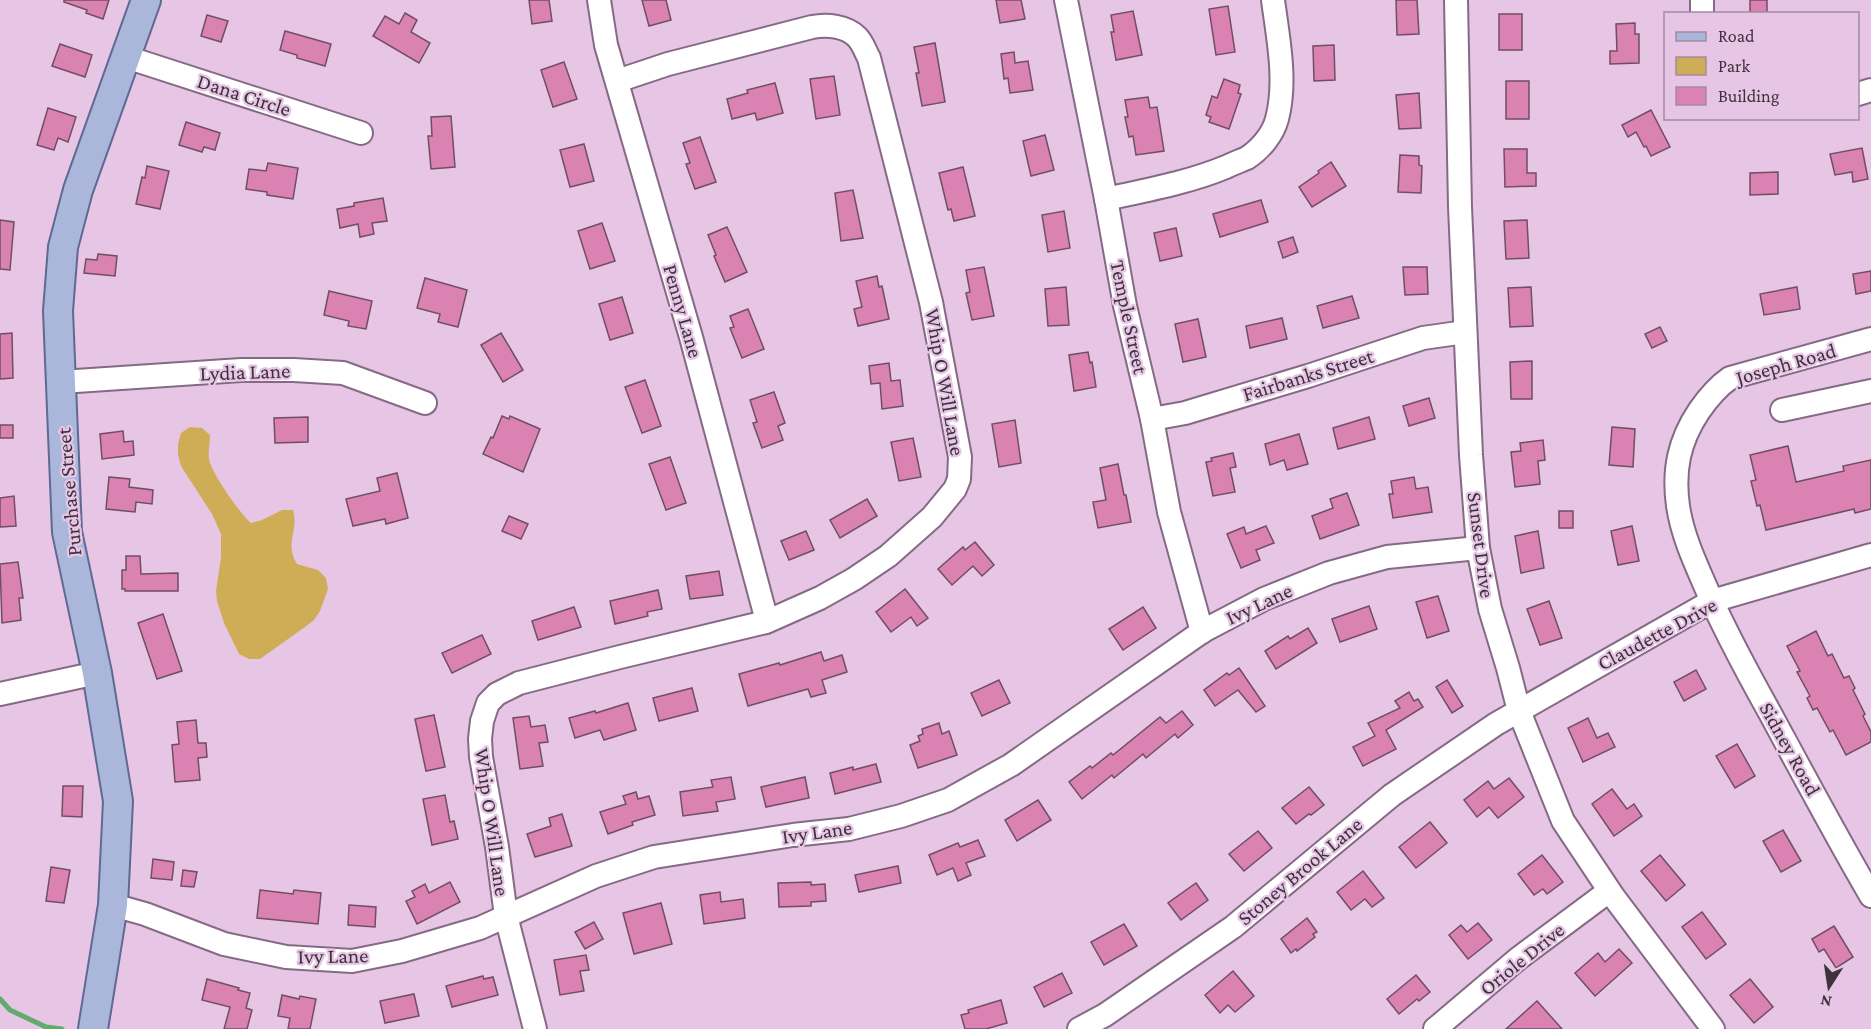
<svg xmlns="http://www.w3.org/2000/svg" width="1871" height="1029" viewBox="0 0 1871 1029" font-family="'Crimson Pro',serif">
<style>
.green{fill:#cfad57}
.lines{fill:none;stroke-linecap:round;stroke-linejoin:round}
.stream{stroke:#5fac6b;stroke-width:5}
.building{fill:#da82b1;stroke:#714e60;stroke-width:1.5}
.minor-casing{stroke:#866a85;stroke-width:26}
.major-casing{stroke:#5f6993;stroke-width:32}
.minor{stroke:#fff;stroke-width:22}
.major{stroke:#aab7da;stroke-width:28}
.labels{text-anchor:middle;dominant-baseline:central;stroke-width:4.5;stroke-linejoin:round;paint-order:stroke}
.street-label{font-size:21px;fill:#3e323d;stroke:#e6c6e4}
</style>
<rect width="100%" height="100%" fill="#e6c6e4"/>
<path class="green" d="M190,427L202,428L210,435C210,443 208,452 209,459C211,472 240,514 251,523L262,520L282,510H293C299,532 284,543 297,564L318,570L326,578L328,589L320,611L314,620L305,627L260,659H249L239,654L224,623L217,601L216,591L221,557V534L212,514L181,466L178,455V444L181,433Z"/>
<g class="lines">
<polyline class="stream" points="0,999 10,1010 46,1027 62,1029"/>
</g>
<g class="building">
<polygon points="64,0 109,0 103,19 86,13 87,10 64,2"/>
<polygon points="529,0 549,0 552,21 532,24"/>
<polygon points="642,0 666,0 671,20 649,26"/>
<polygon points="996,0 1021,0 1025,19 1000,23"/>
<polygon points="1396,0 1417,0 1419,34 1397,35"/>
<rect x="1750" y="0" width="17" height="14"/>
<polygon points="1228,6 1235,52 1216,55 1209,9"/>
<polygon points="1133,11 1142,55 1116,60 1111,32 1114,32 1111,15"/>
<polygon points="405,13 417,20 411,32 430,43 419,63 373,36 385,16 399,24"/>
<rect x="1499" y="14" width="23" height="36"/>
<polygon points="207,15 228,21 221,42 201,36"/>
<polygon points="1635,23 1635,34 1639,34 1639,63 1610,64 1610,51 1617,51 1616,24"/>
<polygon points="285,31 331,44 325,66 297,58 297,55 280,50"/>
<polygon points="935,43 945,102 922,106 916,73 919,73 914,47"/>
<polygon points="60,44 92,55 85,77 52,66"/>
<polygon points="1334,45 1335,80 1314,81 1313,46"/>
<polygon points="1014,52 1015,63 1028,61 1033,90 1010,93 1008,78 1004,79 1001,54"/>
<polygon points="564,62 577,99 553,107 541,70"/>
<polygon points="834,76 840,115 816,119 810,79"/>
<polygon points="1224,79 1240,85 1238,93 1241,94 1229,129 1209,122 1211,117 1206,115 1212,96 1217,98"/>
<rect x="1506" y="81" width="23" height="38"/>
<polygon points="775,83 783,113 757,120 755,113 732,119 727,99 748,93 747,90"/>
<polygon points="1419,93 1421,128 1399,129 1396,95"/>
<polygon points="1148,97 1150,108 1157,107 1164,151 1136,155 1133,136 1129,137 1125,117 1128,117 1125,100"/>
<polygon points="48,108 76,117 68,142 58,138 54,150 37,145"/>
<polygon points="1651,110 1670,147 1651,156 1646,146 1644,147 1636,132 1628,137 1622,125"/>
<polygon points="451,116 455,167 431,169 428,136 432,136 431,117"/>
<polygon points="186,122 220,133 215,150 204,147 202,152 179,145"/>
<polygon points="1045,135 1054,170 1031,176 1023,141"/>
<polygon points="700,137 716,182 695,189 686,164 690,163 683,143"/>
<polygon points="584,144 594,181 570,187 560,150"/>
<polygon points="1862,148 1868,179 1853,182 1852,172 1835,175 1830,154"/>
<polygon points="1504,149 1527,149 1527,173 1536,173 1536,186 1505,187"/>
<polygon points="1400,155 1419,156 1419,165 1422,166 1421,193 1398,192"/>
<polygon points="1331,162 1346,186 1312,207 1299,187 1319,173 1318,171"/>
<polygon points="268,163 298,168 293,199 267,195 267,192 246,189 249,169 266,171"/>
<polygon points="147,166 169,171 160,209 136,204 142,177 145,178"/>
<polygon points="963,167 975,216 954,221 951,209 948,210 939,173"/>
<polygon points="1778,172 1778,194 1750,195 1750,173"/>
<polygon points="853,190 863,238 841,241 835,193"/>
<polygon points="383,198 387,221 372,223 374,234 360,237 358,224 340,228 337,209 354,206 354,203"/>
<polygon points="1261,200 1268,222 1220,237 1213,214"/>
<polygon points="1064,211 1070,248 1048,252 1042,215"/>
<polygon points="0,220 14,222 10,270 0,269"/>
<polygon points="1527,220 1529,258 1506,259 1504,221"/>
<polygon points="602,223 615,261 590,269 578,231"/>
<polygon points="727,227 747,272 725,282 714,256 716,255 708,235"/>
<polygon points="1176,228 1182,256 1160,261 1154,233"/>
<polygon points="1293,237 1298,252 1283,258 1278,242"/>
<polygon points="98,254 117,256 115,276 84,273 86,259 97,260"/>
<polygon points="984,267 994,316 972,320 966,293 970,292 966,270"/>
<polygon points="1403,267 1427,267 1428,294 1405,295"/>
<polygon points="1871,271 1871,291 1856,294 1853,274"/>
<polygon points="877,276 879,287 882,286 889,319 858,326 854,309 862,307 856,281"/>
<polygon points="425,278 467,290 458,327 438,322 440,314 417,308"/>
<polygon points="1066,287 1069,325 1048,326 1045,289"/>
<polygon points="1531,287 1533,326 1510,327 1508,288"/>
<polygon points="1797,287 1800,309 1764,315 1760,294"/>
<polygon points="329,291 372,301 366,329 348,326 349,321 324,315"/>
<polygon points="1352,296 1359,318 1323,328 1317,306"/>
<polygon points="622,297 633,333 610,340 599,304"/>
<polygon points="748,309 764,349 742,358 730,328 734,327 730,316"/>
<polygon points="1282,318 1287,339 1250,348 1246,326"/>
<polygon points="1198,319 1206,357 1183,362 1175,324"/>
<polygon points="1660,327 1667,341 1652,348 1645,334"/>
<polygon points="12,333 13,378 0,379 0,334"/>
<polygon points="501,333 523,370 503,382 481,345"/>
<polygon points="1088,352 1090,363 1092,362 1096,387 1074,391 1069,355"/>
<polygon points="1532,361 1532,399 1511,399 1510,362"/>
<polygon points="889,363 891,381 900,380 903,406 882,409 880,383 871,384 869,366"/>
<polygon points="645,380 661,426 642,433 625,387"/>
<polygon points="774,392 785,423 778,426 783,440 762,448 753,423 757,422 750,400"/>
<polygon points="1429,398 1435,418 1409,426 1403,406"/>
<polygon points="502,416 509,419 510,416 540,429 523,472 483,454 491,437 493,438"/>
<polygon points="308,417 308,442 275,443 274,418"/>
<polygon points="1369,417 1375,439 1338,449 1333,428"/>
<polygon points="1015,420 1021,463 999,467 992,424"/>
<rect x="0" y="425" width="13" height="13"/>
<polygon points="1612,427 1635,429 1633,467 1609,465"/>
<polygon points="123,431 124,442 133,441 134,455 102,459 100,434"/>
<polygon points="1299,434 1308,464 1287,470 1284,460 1270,465 1265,444"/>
<polygon points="913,438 921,477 899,481 891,442"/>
<polygon points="1543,440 1545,460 1538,461 1540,484 1515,487 1511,452 1521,451 1520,443"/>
<polygon points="1788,446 1796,482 1844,471 1843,466 1871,460 1871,509 1855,513 1854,509 1766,530 1760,505 1757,506 1751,481 1756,480 1750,455"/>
<polygon points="1233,453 1236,467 1230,468 1235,492 1213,496 1206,462 1212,461 1211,458"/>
<polygon points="670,457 686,503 666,510 649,464"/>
<polygon points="1118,464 1124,495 1126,495 1131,522 1098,528 1093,502 1106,500 1100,468"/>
<polygon points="397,473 408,518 386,524 385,519 353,526 346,499 380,491 377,478"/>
<polygon points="109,477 130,479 129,487 153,490 152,504 136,502 135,512 106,509"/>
<polygon points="1414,477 1416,489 1428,487 1432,512 1393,518 1389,494 1393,494 1391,481"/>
<polygon points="1347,493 1359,525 1320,539 1312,516 1333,508 1330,499"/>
<polygon points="14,496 16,526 0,527 0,498"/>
<polygon points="867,499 877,516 840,538 830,520"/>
<rect x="1559" y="511" width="14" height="17"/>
<polygon points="509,516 528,524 521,539 502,531"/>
<polygon points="1266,526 1274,543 1256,550 1260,560 1241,568 1227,534 1244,527 1246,534"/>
<polygon points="1632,526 1639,561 1618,565 1611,531"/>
<polygon points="806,531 814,550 789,560 781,541"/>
<polygon points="1538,531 1544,568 1521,573 1515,536"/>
<polygon points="975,542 994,565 982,576 973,566 952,585 938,569 963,547 965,550"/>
<polygon points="126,556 140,556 141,574 178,573 178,591 125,591 125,589 122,589 122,570 126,570"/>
<polygon points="18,562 23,598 19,598 21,620 2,623 0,564"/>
<polygon points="719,571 723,595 690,599 686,576"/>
<polygon points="905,589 928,618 917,626 911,617 891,632 876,612"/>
<polygon points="658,590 662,609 647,612 648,616 615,624 610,601"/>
<polygon points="1438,596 1449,631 1427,638 1416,602"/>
<polygon points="1549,601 1562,638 1540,645 1527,609"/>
<polygon points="1369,606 1377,629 1340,642 1332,619"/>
<polygon points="574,607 581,627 538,640 532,621"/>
<polygon points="1143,607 1156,628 1123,650 1109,629"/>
<polygon points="163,614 182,671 157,679 138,623"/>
<polygon points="1308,628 1317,643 1276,669 1265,651 1288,636 1290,639"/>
<polygon points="1816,631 1828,656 1832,654 1844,678 1849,676 1855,688 1853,690 1865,714 1863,716 1871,732 1871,742 1846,755 1833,730 1830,732 1817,708 1813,710 1807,698 1810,696 1797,672 1800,671 1787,646"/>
<polygon points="482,635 491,654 452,673 442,653"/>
<polygon points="821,652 824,661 842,655 847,672 822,680 826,693 811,697 808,689 748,706 739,674 779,663 780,665"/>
<polygon points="1239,668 1265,706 1256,712 1238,690 1215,706 1204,690 1227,673 1229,675"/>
<polygon points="1696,670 1706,689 1684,701 1674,682"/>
<polygon points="999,680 1010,703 982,716 971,693"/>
<polygon points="1447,680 1463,706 1452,713 1436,687"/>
<polygon points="692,688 698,711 659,721 653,698"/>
<polygon points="1409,692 1414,701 1418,699 1423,707 1386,730 1396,749 1363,766 1353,747 1375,736 1368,723 1400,708 1395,701"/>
<polygon points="628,703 636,730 604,740 600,730 575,738 569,718 595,711 596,713"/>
<polygon points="1182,711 1193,725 1178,738 1175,734 1146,758 1143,754 1114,778 1112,775 1082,799 1069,782 1090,766 1092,768 1111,753 1113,755 1160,717 1166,723"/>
<polygon points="434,715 445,767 426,771 415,719"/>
<polygon points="529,716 531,727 545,725 548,742 539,743 543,766 520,769 513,718"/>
<polygon points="1588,718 1597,738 1608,733 1615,747 1583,762 1568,728"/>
<polygon points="196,720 198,743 206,743 207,757 198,758 200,780 175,782 172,745 179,744 177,722"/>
<polygon points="939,723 942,734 949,731 957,755 918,768 910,745 920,741 918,736 923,734 922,729"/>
<polygon points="1737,744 1755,776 1735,788 1716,756"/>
<polygon points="876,764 881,782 835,794 830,773 853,767 853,770"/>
<polygon points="731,777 735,799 716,802 718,811 683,816 680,792 713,787 711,780"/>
<polygon points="805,777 809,798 766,807 761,787"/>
<polygon points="1509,778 1524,797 1498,818 1489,807 1477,817 1464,800 1488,781 1494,789"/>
<polygon points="63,786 83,786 82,817 62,816"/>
<polygon points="1309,787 1324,805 1311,815 1309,814 1296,824 1282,808"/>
<polygon points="1612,789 1627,809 1634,804 1642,816 1614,836 1592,804"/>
<polygon points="636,792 638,799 649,796 655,815 632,822 633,825 608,834 600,812 626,804 623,796"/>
<polygon points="445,795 450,822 454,821 458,839 432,845 423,799"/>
<polygon points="1038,800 1051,820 1017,841 1005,820"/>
<polygon points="562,814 572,846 535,857 527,834 551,826 549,818"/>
<polygon points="1430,822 1447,843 1416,868 1399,847"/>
<polygon points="1783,830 1801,861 1781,872 1763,841"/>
<polygon points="1258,831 1272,848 1244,871 1229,854"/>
<polygon points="978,840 985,856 966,863 971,875 958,881 953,868 937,875 929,855 958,843 960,847"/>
<polygon points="1542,855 1563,882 1547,894 1543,889 1534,895 1518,874"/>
<polygon points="1660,855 1685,885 1666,901 1641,871"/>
<polygon points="153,859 174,862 172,880 151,878"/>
<polygon points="898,866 901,883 859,892 855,875"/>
<polygon points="51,867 70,870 64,903 46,901"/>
<polygon points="183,870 197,872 194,887 181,886"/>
<polygon points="1363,871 1384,898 1372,907 1365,899 1351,910 1337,892"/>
<polygon points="450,882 460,902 417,924 406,901 415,897 412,891 425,884 429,893"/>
<polygon points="811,882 811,885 825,884 826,901 811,902 811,906 779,907 778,883"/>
<polygon points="1196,883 1208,900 1181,920 1168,903"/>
<polygon points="260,890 293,894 294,890 321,893 318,924 257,918"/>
<polygon points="720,892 721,902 743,899 745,918 704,924 700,895"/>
<polygon points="661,903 672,944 634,954 623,913"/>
<polygon points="349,905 376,907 375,927 348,925"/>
<polygon points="1702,912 1726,944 1706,959 1682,927"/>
<polygon points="1307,918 1317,932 1313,934 1315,937 1297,951 1296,949 1291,953 1281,939"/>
<polygon points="594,922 603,939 585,949 575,932"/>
<polygon points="1478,923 1492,940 1468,959 1449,935 1461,925 1467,932"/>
<polygon points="1124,924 1137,946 1104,965 1091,942"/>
<polygon points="1834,926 1853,957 1836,968 1824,949 1819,952 1812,939"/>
<polygon points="1619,949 1632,963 1595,996 1575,973 1598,953 1605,962"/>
<polygon points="586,955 589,970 580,971 584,991 560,995 554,960"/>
<polygon points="1233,971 1254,996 1235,1012 1228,1005 1220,1013 1205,995"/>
<polygon points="1062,973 1072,993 1044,1007 1034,987"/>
<polygon points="1416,975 1430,992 1419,1001 1417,999 1399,1014 1387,999"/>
<polygon points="483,976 484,979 493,977 498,995 452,1007 446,986"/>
<polygon points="207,979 239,988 238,990 250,993 246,1008 252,1010 247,1029 224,1029 230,1007 202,1000"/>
<polygon points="1750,979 1773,1007 1754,1023 1730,995"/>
<polygon points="414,994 419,1016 385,1023 380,1001"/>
<polygon points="282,995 299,999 300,996 316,999 310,1029 288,1029 290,1018 278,1016"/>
<polygon points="1001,1000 1007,1023 986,1029 965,1029 961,1015 969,1013 968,1010"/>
<polygon points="1537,1001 1562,1029 1506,1029"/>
</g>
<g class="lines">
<g class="minor-casing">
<g id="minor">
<polyline points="599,0 606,45 691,337 767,621"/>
<polyline points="1066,0 1106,199 1125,306 1152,419 1169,512 1202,632"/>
<polyline points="1456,0 1460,207 1471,455 1478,548 1490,609 1508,668 1519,711 1563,821 1613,896 1713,1029"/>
<polyline points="1702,0 1702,14"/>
<polyline points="126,57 361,133"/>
<polyline points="1858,94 1871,90"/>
<path d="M1106,199C1147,190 1187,183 1226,167C1232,164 1240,161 1247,158C1261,149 1273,134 1277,119C1287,81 1278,38 1273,0"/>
<path d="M1871,339L1730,378C1717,387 1708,398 1699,411C1679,441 1673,470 1678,506C1682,533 1693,558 1704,583C1723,628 1746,670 1770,713C1803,774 1836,836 1871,896"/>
<polyline points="61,382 241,370 294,370 343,373 425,403"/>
<polyline points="1782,410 1871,391"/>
<polyline points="1152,419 1185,413 1308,376 1423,338 1465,332"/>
<polyline points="0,694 97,673"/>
<polyline points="113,905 145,914 224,944 286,957 352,961 402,951 480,928 596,876 654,857 793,835 849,829 901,816 948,800 1011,765 1203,631 1264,599 1329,573 1387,557 1478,548"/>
<path d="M535,1029L506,916L497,847L481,757L480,739L482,721L488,703L497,694L519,683L620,657L766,622L820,598L854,579L888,556L932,517L955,489L959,479L960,457L931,302L869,58C865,51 863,43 857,37C846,26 827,24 812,27L668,64L617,81"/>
<polyline points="1079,1029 1105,1015 1233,927 1392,795 1496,724 1712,601 1871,555"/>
<polyline points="1435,1029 1519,958 1609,891"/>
</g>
</g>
<g class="major-casing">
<polyline id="major" points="93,1029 113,905 118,801 97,673 67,532 58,311 63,247 78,190 146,0"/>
</g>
<use href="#minor" class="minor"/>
<use href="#major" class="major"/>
</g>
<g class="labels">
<g class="street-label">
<text transform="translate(244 95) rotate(18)">Dana Circle</text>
<text transform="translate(683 311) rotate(74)">Penny Lane</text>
<text transform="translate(1129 317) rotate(78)">Temple Street</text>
<text transform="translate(1786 364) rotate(-16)">Joseph Road</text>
<text transform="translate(245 372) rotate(-2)">Lydia Lane</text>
<text transform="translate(1308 375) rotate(-17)">Fairbanks Street</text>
<text transform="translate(945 382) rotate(80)">Whip O Will Lane</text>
<text transform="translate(69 492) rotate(-95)">Purchase Street</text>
<text transform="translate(1481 545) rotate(83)">Sunset Drive</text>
<text transform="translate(1259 604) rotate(-25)">Ivy Lane</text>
<text transform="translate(1657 634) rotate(-28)">Claudette Drive</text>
<text transform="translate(1790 749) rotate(61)">Sidney Road</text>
<text transform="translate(492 822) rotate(82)">Whip O Will Lane</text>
<text transform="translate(817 832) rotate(-8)">Ivy Lane</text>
<text transform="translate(1300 871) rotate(-40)">Stoney Brook Lane</text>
<text transform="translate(333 956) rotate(-1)">Ivy Lane</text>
<text transform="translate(1522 959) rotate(-39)">Oriole Drive</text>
</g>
</g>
<rect x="1664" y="12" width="195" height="108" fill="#e6c6e4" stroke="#a38ba1" stroke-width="1.5"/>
<rect x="1676" y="32" width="30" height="9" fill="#aab7da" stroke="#a38ba1" stroke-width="1.5"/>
<text x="1718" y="42" font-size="18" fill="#3e323d">Road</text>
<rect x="1676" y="57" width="30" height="18" fill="#cfad57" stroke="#a38ba1" stroke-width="1.5"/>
<text x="1718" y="72" font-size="18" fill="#3e323d">Park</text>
<rect x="1676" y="87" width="30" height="18" fill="#da82b1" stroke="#a38ba1" stroke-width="1.5"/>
<text x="1718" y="102" font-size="18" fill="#3e323d">Building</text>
<g transform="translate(1829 987) rotate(192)" stroke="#e6c6e4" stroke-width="4.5" paint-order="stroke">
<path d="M0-4.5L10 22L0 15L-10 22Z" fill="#3e323d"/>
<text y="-9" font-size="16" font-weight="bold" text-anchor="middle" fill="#3e323d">N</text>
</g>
</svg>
